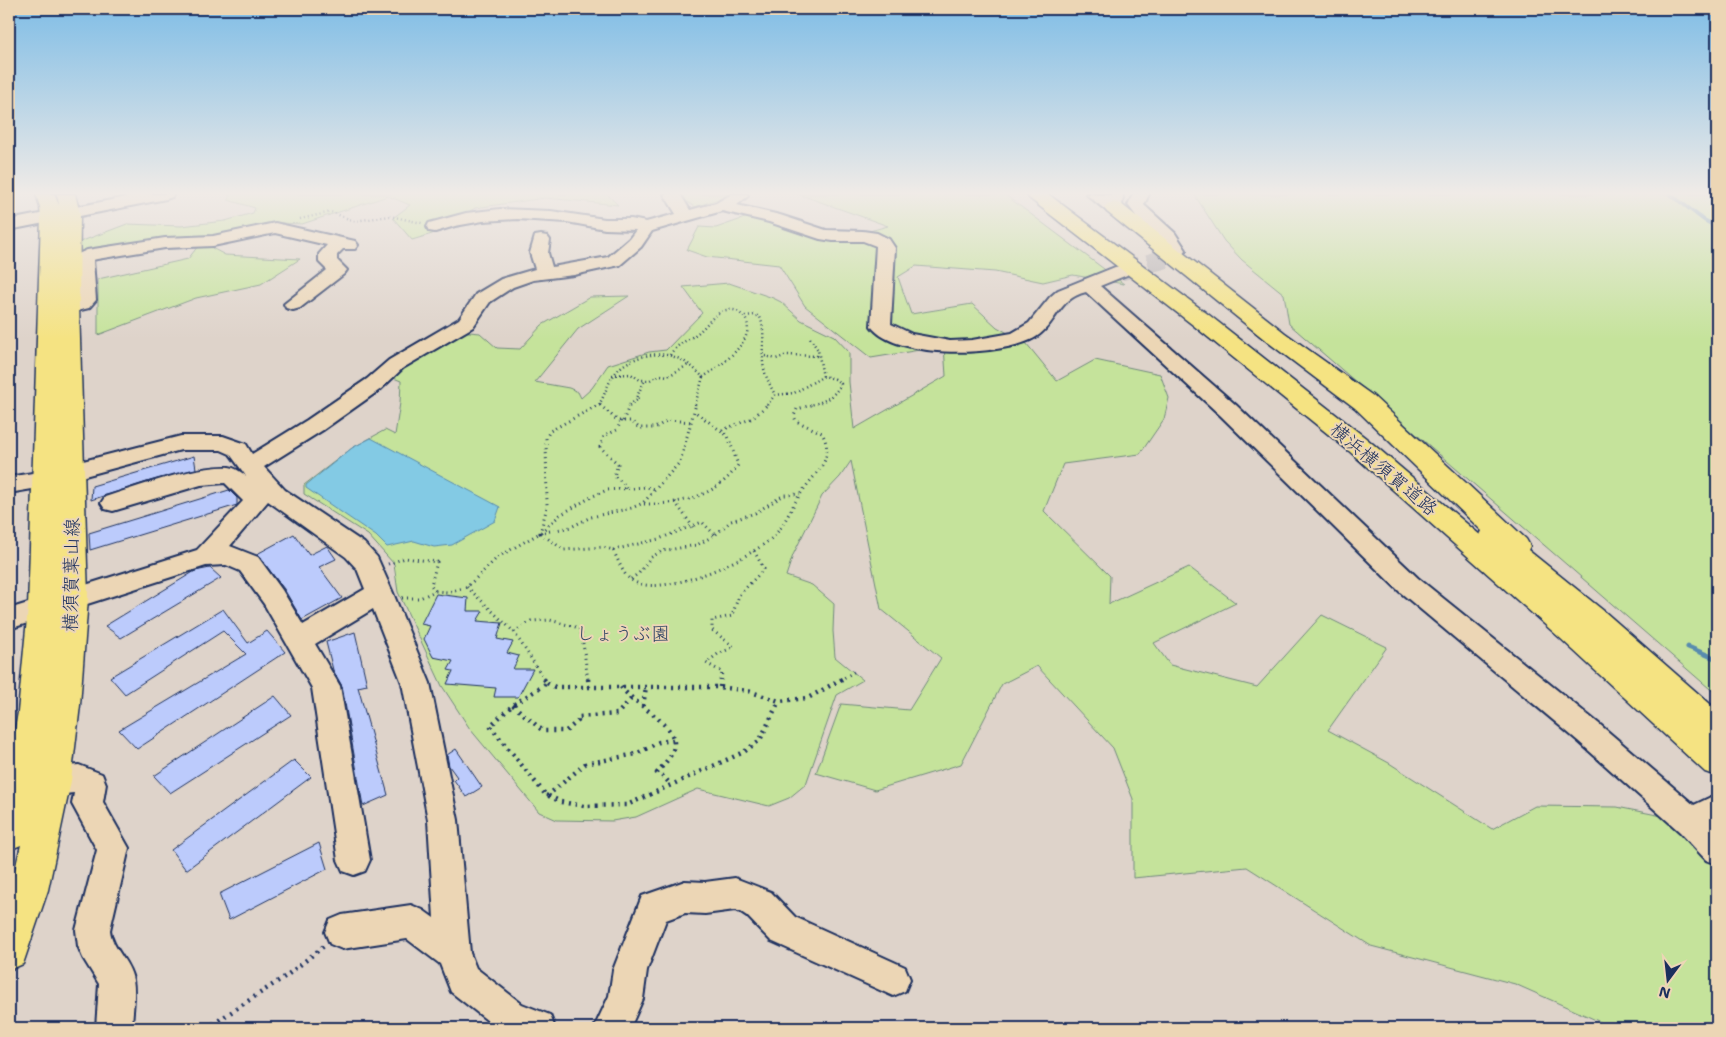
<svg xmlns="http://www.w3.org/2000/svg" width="1726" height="1037" viewBox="0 0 1726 1037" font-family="'Shantell Sans','Klee One',sans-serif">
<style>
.green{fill:#c5e39b;stroke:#70897c}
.water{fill:#83cae4;stroke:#598cae}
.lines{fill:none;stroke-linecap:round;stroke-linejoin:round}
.stream-far1{stroke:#598cae;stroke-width:4}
.stream{stroke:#598cae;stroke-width:5}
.building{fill:#bccbfc;stroke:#1b2f5e}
.minor-tunnel{stroke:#b7b2b4;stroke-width:19;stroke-dasharray:19 9;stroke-linecap:butt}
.minor-casing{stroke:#1b2f5e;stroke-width:4}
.major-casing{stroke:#1b2f5e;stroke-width:3}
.highway-casing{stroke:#1b2f5e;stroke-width:3}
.path-far2{stroke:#1b2f5e;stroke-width:2.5;stroke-dasharray:1 3;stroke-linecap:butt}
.path-far1{stroke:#1b2f5e;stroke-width:3;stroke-dasharray:1 4;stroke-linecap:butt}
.path{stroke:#1b2f5e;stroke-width:4.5;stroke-dasharray:2 5;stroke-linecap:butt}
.minor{fill:#ecd6b5;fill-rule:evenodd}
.major{fill:#f5e382;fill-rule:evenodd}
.highway{fill:#f5e382;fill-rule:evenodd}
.labels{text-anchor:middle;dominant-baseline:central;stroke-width:4;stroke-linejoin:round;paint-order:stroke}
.street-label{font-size:19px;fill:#1b2f5e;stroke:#ecd6b5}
.park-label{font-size:19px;fill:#2c4164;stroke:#ecd6b5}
</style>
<rect width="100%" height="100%" fill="#ded3ca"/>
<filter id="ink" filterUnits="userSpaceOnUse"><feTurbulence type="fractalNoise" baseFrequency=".02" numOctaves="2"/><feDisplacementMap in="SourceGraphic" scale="10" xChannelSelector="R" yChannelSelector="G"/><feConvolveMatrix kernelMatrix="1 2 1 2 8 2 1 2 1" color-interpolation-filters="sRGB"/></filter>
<g filter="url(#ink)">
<g class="green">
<polygon points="230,194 607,194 618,205 545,198 475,208 432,234 412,240 393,218 410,205 388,196 302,224 281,223 216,242 212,248 225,255 300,259 261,284 196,298 98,335 98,279 188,259 202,241 79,254 77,243 127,224 181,226 225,221 253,213 255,208 228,200"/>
<polygon points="687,194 733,194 695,207 681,198"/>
<polygon points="798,194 1004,194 1124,284 1073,275 1043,282 995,272 916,266 898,277 911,314 972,304 997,327 1026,343 1057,381 1095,360 1160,374 1169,398 1164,419 1140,454 1063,464 1044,511 1110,576 1109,604 1189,567 1236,603 1154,643 1170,665 1257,687 1322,615 1387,647 1328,730 1389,763 1492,829 1535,806 1617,807 1717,827 1717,1028 1614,1028 1515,984 1371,946 1247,867 1133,878 1133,799 1113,748 1037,666 1002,684 961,764 875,790 816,773 841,704 909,710 941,658 881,609 851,461 840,477 822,496 793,555 786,576 812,585 834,604 833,631 835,657 863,680 837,695 806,784 789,798 769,806 698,789 636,817 612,821 557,820 539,812 470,729 442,686 398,592 394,564 368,535 304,494 304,485 352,448 385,430 395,435 400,403 401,381 381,373 459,331 480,333 497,348 520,349 542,325 590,297 629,296 578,329 535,382 569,388 578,392 581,398 592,388 608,365 649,352 666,350 702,313 683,287 729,283 773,298 781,302 801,320 834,336 849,352 849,382 854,429 946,376 944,346 871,358 805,306 779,265 707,257 687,250 699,227 716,228 762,212 840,239 888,226"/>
<polygon points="1194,194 1717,194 1717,695 1289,324 1284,294 1242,260 1224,241"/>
</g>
<polygon class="water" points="371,438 500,507 495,521 452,545 434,547 414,541 387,547 376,536 306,488 306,485 352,448"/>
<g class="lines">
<polyline class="stream-far1" points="1670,194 1704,220 1717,227"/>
<polyline class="stream" points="1688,647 1717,659"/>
</g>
<g class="building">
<polygon points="194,456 196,469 150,481 91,500 92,486"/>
<polygon points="229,490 237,498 237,505 90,550 89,533"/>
<polygon points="294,534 309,555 327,546 336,559 319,567 342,598 302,620 284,589 257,554"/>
<polygon points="210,568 221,578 121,638 105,626 195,571"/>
<polygon points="436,594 468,598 467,611 483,611 477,621 502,623 497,639 513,642 507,653 519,656 513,669 533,669 518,697 494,697 496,688 447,684 453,671 448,670 453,661 433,657 424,639 430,626 421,624"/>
<polygon points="223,609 248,643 267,631 285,652 137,749 119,730 246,654 223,631 125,694 110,677"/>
<polygon points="355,632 367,685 358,687 388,795 363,806 342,686 333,670 326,642"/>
<polygon points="275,696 291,715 170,793 154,776"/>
<polygon points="456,749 482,787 466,797 454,780 457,777 449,766 447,755"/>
<polygon points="294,760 311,777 186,870 171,850"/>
<polygon points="319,843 327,869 229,920 219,894"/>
</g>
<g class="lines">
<polyline class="minor-tunnel" points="1121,271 1168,258 1177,250"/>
<g class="minor-casing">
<g id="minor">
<polygon points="142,194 174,194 172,197 166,199 9,230 9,220"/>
<path d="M664,194H680L690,210L716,203L732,194H747L748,196L737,205L780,215L826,230L863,231L877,233L889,239L895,248L891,324L912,334L950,341L972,340L1012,333L1029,323L1050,297L1058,290L1115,267L1121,266L1127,267L1130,271L1127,275L1100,286L1236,405L1418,578L1598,723L1694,805L1713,796L1717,797V824L1715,825L1717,827V864L1706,860L1680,832L1578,741L1400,592L1220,415L1086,292C1057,299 1057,324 1036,337C1003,357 895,360 871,326L876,246L863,241H833L820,239L769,222L722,211L652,231L641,247L620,265L574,275L533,280L513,287L490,302L473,327L403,368L381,389L323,430L264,467L285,490L364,543L377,557L393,593L430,683L458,820L470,953L476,968L522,1004L550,1015L555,1028H497L451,992L440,964L407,939L342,949L330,944L325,932L330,920L342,915L411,905L423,910L434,918L428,820L402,683L373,609L315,644L340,686L370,860L365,871L354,875L343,871L338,860L312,688L264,604L240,571L226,565L206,566L9,629V609L197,550L243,501L225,483L201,485L113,511L105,509L101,503L105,497C138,487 196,465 229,467C236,468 241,472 246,476L230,454L221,450H181L44,487L9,493V477L44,471L181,436H223L246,444L252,454L307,420L367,379L389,360L459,319L476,294L501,279L535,269L530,253L535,236L541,235L547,236L550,240L548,253L552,267L608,257L629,239L636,230L605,229L567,222L517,219L483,221L455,226L435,232L429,231L427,227L429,223L466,213L500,209L551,211L605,219H631L646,222L676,214ZM268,501L346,557L357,569L365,589L303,625L282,590L258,557L230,546Z"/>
<polygon points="1086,194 1107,195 1123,194 1122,208 1120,212 1108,212"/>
<polygon points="1133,194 1149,194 1144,205 1175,233 1186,250 1183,254 1177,255 1171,254 1163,241 1139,220 1128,205"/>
<polygon points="275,223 355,241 358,245 355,249 343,249 337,255 337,260 347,270 344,274 300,308 293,310 286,308 284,304 327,270 319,262 319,254 327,245 275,233 213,246 165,248 97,259 93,260 96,300 89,308 48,318 41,316 39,312 41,308 78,298 75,258 78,254 87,250 165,238 213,236"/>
<path d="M79,765L102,774L106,784L103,802L129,848L110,930C112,949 130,961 133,980C136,995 132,1014 132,1028H96L99,984L83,958L78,946L76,930L97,850L72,804L74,793L54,795L43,791L39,781L43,771L54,767Z"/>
<polygon points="735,878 771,892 795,917 905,967 910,979 905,991 893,996 771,941 747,916 741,912 735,910 705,914 685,913 666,920 647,970 643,999 630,1028 594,1028 609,996 613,970 642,896 685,881 705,882"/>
</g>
</g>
<g class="major-casing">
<polygon id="major" points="36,194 54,194 59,205 57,194 75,194 80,214 79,307 88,598 80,705 71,781 48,890 23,964 9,970 9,894 21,845 9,850 9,764 18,712 28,608 41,218 40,207"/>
</g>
<g class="highway-casing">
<polygon id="highway" points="1027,194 1048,194 1209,315 1367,439 1480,535 1482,531 1355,408 1269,343 1107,212 1104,208 1107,204 1114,202 1121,204 1285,333 1373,396 1526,539 1530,546 1528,550 1605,612 1717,710 1717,776 1705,772 1560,638 1349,451 1193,325 1029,198"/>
</g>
<g class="path-far2">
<polyline points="300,219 331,212 354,221 390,216 422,223"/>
<path d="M745,316L755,315L760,317C767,335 760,351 764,369C766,378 771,387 775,395L767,405"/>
<polyline points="810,338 818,350 823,377"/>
<path d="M670,355C677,343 690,340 700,331C707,325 713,315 723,311C729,309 736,309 741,314C765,334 719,368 703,377"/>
<polyline points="765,356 776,359 787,355 818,356"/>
<polyline points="612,375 631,374 640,380 650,380 661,375 668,376 690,364"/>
<path d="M775,395L794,393L824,376L835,379L841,384C834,397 824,402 810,405"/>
<path d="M599,405C605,395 608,381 617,371C628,358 655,351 671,356C684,359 694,368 703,377L695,405"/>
<polyline points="629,405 639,399 636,398 645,380"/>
</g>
<g class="path-far1">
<polyline points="600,404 550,431 546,438 547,507 540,533 571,527 591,517 632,508 643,503 680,462 696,404"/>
<polyline points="600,405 618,421 631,421 639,428 655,428 668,420 692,422"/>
<polyline points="621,421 617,430 604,436 600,447 618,464 614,476 623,483 626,489"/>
<polyline points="623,421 630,404"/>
<polyline points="722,430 753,418 768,404"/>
<polyline points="675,502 693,527"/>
<path d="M644,504C679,505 718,496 738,465L728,436L694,411"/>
<path d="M540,533L564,550L603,547L613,550C618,559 622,573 630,579C658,602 751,558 773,537C786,524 791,506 802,492C816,471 836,460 822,433L796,421L794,416L797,409L815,404"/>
<polyline points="613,550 659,539 702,522 715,535"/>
<polyline points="388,564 405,558 437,562 431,585 435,591"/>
<polyline points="631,579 639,573 650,558 662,551 697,545 715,535 731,521 755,513 784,495 800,494"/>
<polyline points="467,587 514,632 545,680"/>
<polyline points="402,598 420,598 435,591 448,592 467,587 498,557 540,533 560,515 593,496 607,490 646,487 655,489"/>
<polyline points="514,632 531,621 550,620 579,628 582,636 588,680"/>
<polyline points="721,680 722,672 706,663 718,654 734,647 712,630 712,620 732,616 739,595 764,569 754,551"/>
<polyline points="840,680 854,672"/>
</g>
<g class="path">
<polyline points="544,679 547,683 513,705 490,726 545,794 561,802 584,806 627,805 744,752 760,740 779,701"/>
<polyline points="588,679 589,687"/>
<polyline points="547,683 555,687 720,687 748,691 779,701 808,698 842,679"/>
<path d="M621,687C634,705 682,726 673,750C670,759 662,766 657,773L664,777L671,785"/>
<polyline points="720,687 721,679"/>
<polyline points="513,705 543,731 566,731 578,721 578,717 617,714 631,699"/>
<polyline points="643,706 646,687"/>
<polyline points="547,796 585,764 636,754 659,742 673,740"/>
<polyline points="207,1028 286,976 324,946"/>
</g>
<use href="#minor" class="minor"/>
<use href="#major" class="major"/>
<use href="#highway" class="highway"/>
</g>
</g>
<linearGradient id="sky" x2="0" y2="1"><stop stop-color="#7fbde6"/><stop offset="0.57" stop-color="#f0ebe7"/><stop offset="1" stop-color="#f0ebe7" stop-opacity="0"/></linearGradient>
<rect width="1726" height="339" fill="url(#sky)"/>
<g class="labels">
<g class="street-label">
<text transform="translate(1384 469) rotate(40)">横浜横須賀道路</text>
<text transform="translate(71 575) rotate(-89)">横須賀葉山線</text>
</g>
<g class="park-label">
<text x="623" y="633">しょうぶ園</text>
</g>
</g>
<rect width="1726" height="1037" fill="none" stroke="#ecd6b5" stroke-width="30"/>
<rect x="15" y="15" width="1696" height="1007" fill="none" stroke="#1b2f5e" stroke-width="2" filter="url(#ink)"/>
<g transform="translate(1668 980) rotate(195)" stroke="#ecd6b5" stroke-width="4" paint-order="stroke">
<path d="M0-4L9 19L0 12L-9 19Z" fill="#1b2f5e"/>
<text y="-8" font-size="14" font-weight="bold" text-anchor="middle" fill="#1b2f5e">N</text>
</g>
</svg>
